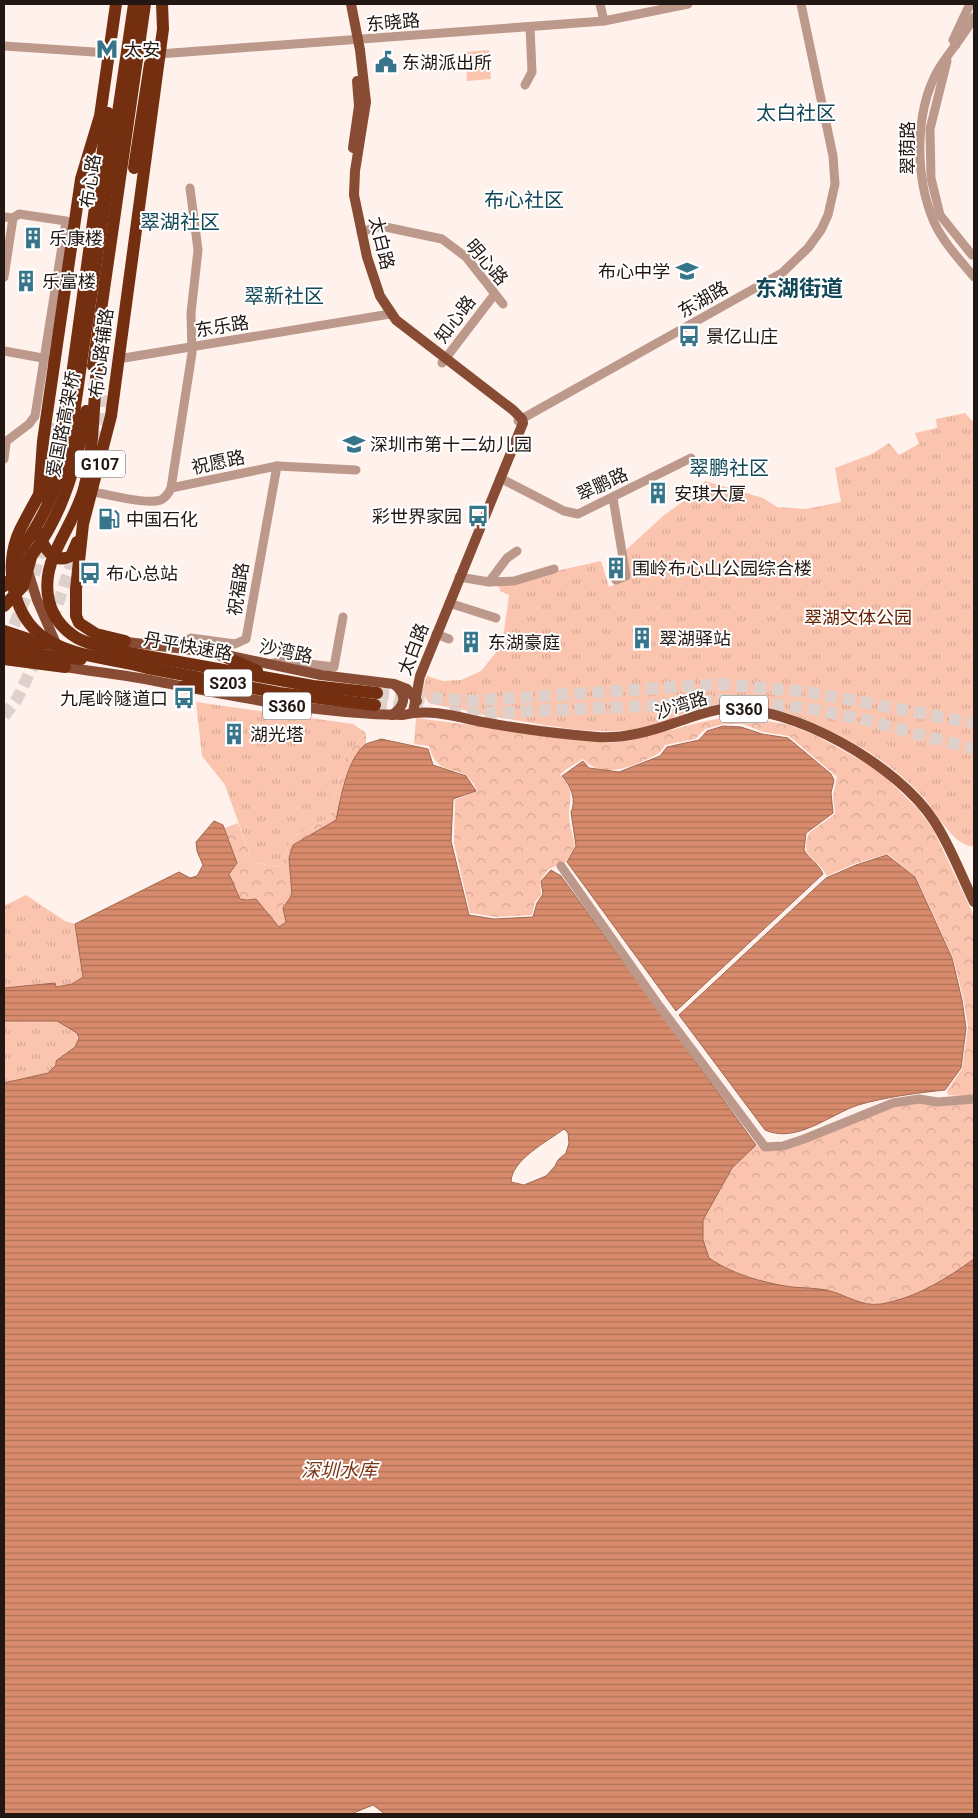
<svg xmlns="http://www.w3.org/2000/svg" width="978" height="1818" viewBox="0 0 978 1818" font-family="Roboto,'Noto Sans SC',sans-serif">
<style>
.forest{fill:url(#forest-crowns)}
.park{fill:url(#park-tufts)}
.pitch{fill:#fbc4ae}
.water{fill:url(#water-rules);stroke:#a16851;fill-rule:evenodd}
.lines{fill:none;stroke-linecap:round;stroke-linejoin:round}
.highway-tunnel{stroke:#ded0cb;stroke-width:12;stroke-dasharray:12 6;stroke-linecap:butt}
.minor{stroke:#bc998b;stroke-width:9}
.major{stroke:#874c33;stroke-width:10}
.highway{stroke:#732f10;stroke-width:12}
.highway-bridge{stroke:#732f10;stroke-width:12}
.labels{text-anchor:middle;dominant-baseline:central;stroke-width:4;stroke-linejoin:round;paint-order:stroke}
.shield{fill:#fff;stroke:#645d59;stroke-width:1}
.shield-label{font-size:16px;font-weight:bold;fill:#221712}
.street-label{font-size:18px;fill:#221712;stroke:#fff}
.poi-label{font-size:18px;fill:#221712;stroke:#fff;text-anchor:start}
.park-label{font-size:18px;fill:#662100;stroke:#fff}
.water-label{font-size:19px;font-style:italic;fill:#7b3515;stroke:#fff}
.quarter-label{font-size:20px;fill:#124757;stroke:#fff}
.district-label{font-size:22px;font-weight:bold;fill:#124757;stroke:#fff}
</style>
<defs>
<pattern id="forest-crowns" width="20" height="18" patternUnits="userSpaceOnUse" patternTransform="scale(1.25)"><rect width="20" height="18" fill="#fbc4ae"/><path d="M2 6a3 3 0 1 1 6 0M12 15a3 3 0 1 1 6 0" fill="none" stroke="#d7a895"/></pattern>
<pattern id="park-tufts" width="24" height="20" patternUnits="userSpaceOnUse" patternTransform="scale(1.25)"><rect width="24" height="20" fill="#fbc4ae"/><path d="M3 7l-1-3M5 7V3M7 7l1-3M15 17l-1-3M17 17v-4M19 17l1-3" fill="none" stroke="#d7a895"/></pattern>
<pattern id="water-rules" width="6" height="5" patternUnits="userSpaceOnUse" patternTransform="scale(1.25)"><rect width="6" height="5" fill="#d88b6c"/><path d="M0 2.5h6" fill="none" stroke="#af7157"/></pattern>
</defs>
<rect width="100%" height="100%" fill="#fff1ec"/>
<g class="forest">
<path d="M740,716L789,725L817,736L869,765L882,774L918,809L934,831L974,916V1097L948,1095L947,1091L962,1069L968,1027L963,997L953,958L916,877L888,854L854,864L827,876C816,856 799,858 809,833L835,814L833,796L837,777L789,736L763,732L743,724H723L705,729L695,739L665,745C660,755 652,757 643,761C623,770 600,777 583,759L565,770L560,775C573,790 571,793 569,811C568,821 573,836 575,846L566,862L549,869L540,880L541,894L535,902L532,915L496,917L470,913L454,843L455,800L477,791C465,758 439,784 429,746L414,744L416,718L609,743C654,739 695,719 740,716Z"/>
<path d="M366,733V744L355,758L345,782L336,820L293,845L289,858L292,895L283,908L286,922L279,927L256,899H240C227,877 227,853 225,828L238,823L253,863C264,862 270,868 281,866L291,838L330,817L346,755Z"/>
<path d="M974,1102V1259C946,1279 916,1298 881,1304C861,1307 845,1294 826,1290C815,1288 803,1288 791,1287C763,1283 732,1273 709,1258L703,1240V1220L732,1168L756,1145L766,1150L892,1107L919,1103Z"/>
</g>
<g class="park">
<path d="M965,413L974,423V846C956,849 935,811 924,798C901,772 870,751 839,735C800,715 754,697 709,706C682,712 657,727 629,730C579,735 528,721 478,714C462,708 446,708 429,703L422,692L427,676L443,681L461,680L481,671L502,645L509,595L500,591L498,584L601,561L609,587L630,577L625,551L663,516L699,490L705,481L763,498L777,507L806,509L841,502L835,468L872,454L889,443L899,455L919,444L915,433L937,428L936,419Z"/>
<path d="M196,702L353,724L366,733L346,755L330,817L291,838L281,866C270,868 264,862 253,863L225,785L202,756Z"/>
<polygon points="26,895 65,921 75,924 83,977 72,984 55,988 55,983 4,988 4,906"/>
<path d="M4,1021H57L77,1033C81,1046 67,1056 57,1061L56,1065L48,1073L4,1083Z"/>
</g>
<g class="pitch">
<polygon points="489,50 490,64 466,66 465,52"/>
<polygon points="490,65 491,79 467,81 466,67"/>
</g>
<g class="water">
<path d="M723,726L741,727L762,734L788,738L831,774L834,780L831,793L833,813L806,833L804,850C810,860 818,863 823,874L676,1011L567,862L576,846L571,812C577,799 570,785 562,776L583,761L589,768L619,772L660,756L667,747L699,740L707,731Z"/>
<path d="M381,739L428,749L433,765L466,776L476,791L453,799L451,841L469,915L494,919L533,917L537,903L543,894L541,881L551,870L561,876L756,1145L732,1168L703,1220V1240L709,1258C732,1274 763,1283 792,1287C803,1288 815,1288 826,1290C845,1294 861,1307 881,1304C916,1298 946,1279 974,1259V1814H385L373,1805L351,1814H4V1083L48,1073L56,1065V1061L75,1047L79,1038L77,1033L57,1021H4V988L55,983L56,987L72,984L83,977L75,924L179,872L190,878L197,876L203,865L197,851L196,842L214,821L223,825L237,863L229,874L240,899L247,900L256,899L279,927L286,922L283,908L292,895L289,858L293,845L336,820C341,798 347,758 366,744C370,742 377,741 381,739ZM564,1129L568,1133L569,1143L566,1153L558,1160L555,1166L546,1176L524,1185L511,1182C511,1160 548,1141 564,1129Z"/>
<path d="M887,855L915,877L952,958L962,1000L966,1028L961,1068L945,1090C916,1093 886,1097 858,1105C829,1115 796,1144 765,1130L679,1015L826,878L856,865Z"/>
</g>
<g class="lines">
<g class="highway-tunnel">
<polyline points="100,443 105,395"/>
<polyline points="49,471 54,422"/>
<polyline points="52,621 77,547"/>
<polyline points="7,642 33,580 43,539"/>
<polyline points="377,693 468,701 721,684 809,692 974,723"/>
<polyline points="375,705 424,709"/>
<polyline points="449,712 469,714 645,706 722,700 807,708 866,720 974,749"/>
<polyline points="4,716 17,699 39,653"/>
</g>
<g class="minor">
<polyline points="600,4 604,21"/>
<path d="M974,17C964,36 949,52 938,70C914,113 915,178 934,222C943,242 960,260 974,277"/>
<polyline points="956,45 953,40 955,36 970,4"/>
<polyline points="4,46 109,53"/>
<polyline points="159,54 604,21 688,4"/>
<polyline points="947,61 930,129 931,178 940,215 972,255"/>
<polyline points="525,85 532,72 530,27"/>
<polyline points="4,217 13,218 19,214 66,221 35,416 29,424 4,443"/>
<polyline points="361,232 381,226 442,239 466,257 503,304"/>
<polyline points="4,277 13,218"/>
<polyline points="4,351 48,359"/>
<polyline points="118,359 390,314"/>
<polyline points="442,363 494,295"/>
<polyline points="518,421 782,273 808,248 821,230 828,215 835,184 833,156 801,4"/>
<polyline points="4,459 6,443"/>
<polyline points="500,478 564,511 578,514 691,458"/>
<polyline points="171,488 192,353 191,313 198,250 190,188"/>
<path d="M92,492C108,494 146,505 161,500C166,497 169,493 171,488L277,466L356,470"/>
<polyline points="613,498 626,576 616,580"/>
<polyline points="459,577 489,582 507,558 517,551"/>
<polyline points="489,582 514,581 554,569"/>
<polyline points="449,603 496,618"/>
<polyline points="436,634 449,639"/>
<polyline points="171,647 191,638 235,644 246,639 277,466"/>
<polyline points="270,664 283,661 334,667 343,617"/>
<polyline points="561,866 660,1007 765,1147 783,1146 804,1139 893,1103 919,1099 938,1102 974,1099"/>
</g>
<g class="major">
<polyline points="351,4 360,50 366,102 355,171 354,195 367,257 380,296 396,320 513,410 522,419 523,423 420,676 413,712"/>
<polyline points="353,148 359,106 357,81"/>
<polyline points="28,571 37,600 57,646"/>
<polyline points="119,641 217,653 321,675 394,684 407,689 417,701"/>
<path d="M63,662L65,667C95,672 126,675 155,681C238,697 318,714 403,715C428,709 451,715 477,721C514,728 559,734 597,737C623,739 649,732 674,723C691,718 707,710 725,709C791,704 898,765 934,821C950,845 961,875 974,902"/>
<path d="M392,715C404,707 408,696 396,686"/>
</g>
<g class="highway">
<polyline points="134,168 150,64"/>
<polyline points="81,364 134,4"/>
<polyline points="93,366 145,4"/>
<polyline points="65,426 108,113"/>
<polyline points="39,497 43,441 81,179 100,116 116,4"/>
<path d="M38,533C44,547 53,565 71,556L77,542"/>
<polyline points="4,606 23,586 32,554"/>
<polyline points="4,631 28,639"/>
<polyline points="125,641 96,634 79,623 76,616 76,589 83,524 111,416 163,29 162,4"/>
<polyline points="113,650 313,686 377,693"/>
<polyline points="217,653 257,671"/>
<polyline points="4,659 65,667"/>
<polyline points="148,668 279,693 375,705"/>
<polyline points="183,687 213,688"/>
</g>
<g class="highway-bridge">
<path d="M97,367C93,407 94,450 84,489C77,513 64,532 54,555C41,586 46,619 77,638C88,644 101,647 113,650"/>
<path d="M65,426C57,470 39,492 20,530C2,568 13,623 53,643C81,658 117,659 148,668"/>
<path d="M14,559C63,497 71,439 81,364"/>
<path d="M4,586C55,539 75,478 86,411"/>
<polyline points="4,641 53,644"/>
<polyline points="4,651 81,659"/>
</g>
</g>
<defs>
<g id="metro-bare" transform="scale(1.725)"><path d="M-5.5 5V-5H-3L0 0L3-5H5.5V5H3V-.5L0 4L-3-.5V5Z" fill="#36758a" stroke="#fff" stroke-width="2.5" paint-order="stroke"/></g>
<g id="civic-bare" transform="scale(1.725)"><path d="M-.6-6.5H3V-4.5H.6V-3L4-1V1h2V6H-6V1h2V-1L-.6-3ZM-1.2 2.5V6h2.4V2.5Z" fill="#36758a" stroke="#fff" stroke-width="2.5" paint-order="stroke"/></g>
<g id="building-bare" transform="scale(1.725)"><path d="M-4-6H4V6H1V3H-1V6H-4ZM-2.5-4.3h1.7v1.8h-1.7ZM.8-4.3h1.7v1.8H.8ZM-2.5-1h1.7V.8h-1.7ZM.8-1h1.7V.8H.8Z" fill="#36758a" stroke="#fff" stroke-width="2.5" paint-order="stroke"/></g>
<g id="school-bare" transform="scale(1.725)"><path d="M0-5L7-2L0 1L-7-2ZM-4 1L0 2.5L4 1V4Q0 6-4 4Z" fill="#36758a" stroke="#fff" stroke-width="2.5" paint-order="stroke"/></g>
<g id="bus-bare" transform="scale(1.725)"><path d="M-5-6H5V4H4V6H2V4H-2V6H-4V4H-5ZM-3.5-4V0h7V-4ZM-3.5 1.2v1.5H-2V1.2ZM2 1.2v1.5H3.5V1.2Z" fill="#36758a" stroke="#fff" stroke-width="2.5" paint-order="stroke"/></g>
<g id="fuel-bare" transform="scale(1.725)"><path d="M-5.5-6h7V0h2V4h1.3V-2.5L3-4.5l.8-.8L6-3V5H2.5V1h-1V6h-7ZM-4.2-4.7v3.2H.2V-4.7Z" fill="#36758a" stroke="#fff" stroke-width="2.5" paint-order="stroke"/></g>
</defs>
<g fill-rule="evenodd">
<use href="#metro-bare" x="107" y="49"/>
<use href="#civic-bare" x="386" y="62"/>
<use href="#building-bare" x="33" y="238"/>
<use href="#school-bare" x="687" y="271"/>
<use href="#building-bare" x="26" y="281"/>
<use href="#bus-bare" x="689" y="336"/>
<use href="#school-bare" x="354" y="444"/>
<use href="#building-bare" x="658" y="493"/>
<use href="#bus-bare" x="478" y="516"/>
<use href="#fuel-bare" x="109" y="519"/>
<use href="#building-bare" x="616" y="568"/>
<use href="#bus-bare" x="90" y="573"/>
<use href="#building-bare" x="642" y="638"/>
<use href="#building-bare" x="471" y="642"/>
<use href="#bus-bare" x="184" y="698"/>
<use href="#building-bare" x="234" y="734"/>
</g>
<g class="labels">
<g class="shield">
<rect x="75" y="450.5" width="50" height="27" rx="4"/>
<rect x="204" y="669.5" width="48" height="27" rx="4"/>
<rect x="263" y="692.5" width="48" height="27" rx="4"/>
<rect x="720" y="695.5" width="48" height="27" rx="4"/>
</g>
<g class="shield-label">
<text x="100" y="464">G107</text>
<text x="228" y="683">S203</text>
<text x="287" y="706">S360</text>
<text x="744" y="709">S360</text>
</g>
<g class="street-label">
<text transform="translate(393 22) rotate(-5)">东晓路</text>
<text transform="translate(907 148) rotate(-90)">翠荫路</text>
<text transform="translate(90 181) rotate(-82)">布心路</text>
<text transform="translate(382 243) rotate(76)">太白路</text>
<text transform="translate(487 262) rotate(49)">明心路</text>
<text transform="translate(703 299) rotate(-30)">东湖路</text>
<text transform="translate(455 319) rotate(-53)">知心路</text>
<text transform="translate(222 326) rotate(-9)">东乐路</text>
<text transform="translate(101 353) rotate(-83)">布心路辅路</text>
<text transform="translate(63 424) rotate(-79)">爱国路高架桥</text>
<text transform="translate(218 462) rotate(-12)">祝愿路</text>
<text transform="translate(602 484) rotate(-25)">翠鹏路</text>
<text transform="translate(238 589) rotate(-81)">祝福路</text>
<text transform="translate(188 646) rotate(10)">丹平快速路</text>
<text transform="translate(413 649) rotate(-69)">太白路</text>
<text transform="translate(286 651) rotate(12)">沙湾路</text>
<text transform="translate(681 705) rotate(-17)">沙湾路</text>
</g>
<g class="poi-label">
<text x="124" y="49">太安</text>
<text x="402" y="62">东湖派出所</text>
<text x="49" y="238">乐康楼</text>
<text x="670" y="271" text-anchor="end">布心中学</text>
<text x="42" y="281">乐富楼</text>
<text x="706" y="336">景亿山庄</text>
<text x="370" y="444">深圳市第十二幼儿园</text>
<text x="674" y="493">安琪大厦</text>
<text x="462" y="516" text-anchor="end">彩世界家园</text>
<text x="126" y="519">中国石化</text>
<text x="632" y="568">围岭布心山公园综合楼</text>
<text x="106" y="573">布心总站</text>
<text x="659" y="638">翠湖驿站</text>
<text x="488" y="642">东湖豪庭</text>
<text x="168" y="698" text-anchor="end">九尾岭隧道口</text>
<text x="250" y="734">湖光塔</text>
</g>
<g class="park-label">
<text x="858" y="617">翠湖文体公园</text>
</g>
<g class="water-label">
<text x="339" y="1470">深圳水库</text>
</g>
<g class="quarter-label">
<text x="796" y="113">太白社区</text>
<text x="524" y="200">布心社区</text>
<text x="180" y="222">翠湖社区</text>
<text x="284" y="296">翠新社区</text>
<text x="729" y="468">翠鹏社区</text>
</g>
<g class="district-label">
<text x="799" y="288">东湖街道</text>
</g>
</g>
<rect width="978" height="1818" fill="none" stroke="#221712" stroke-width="10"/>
</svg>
